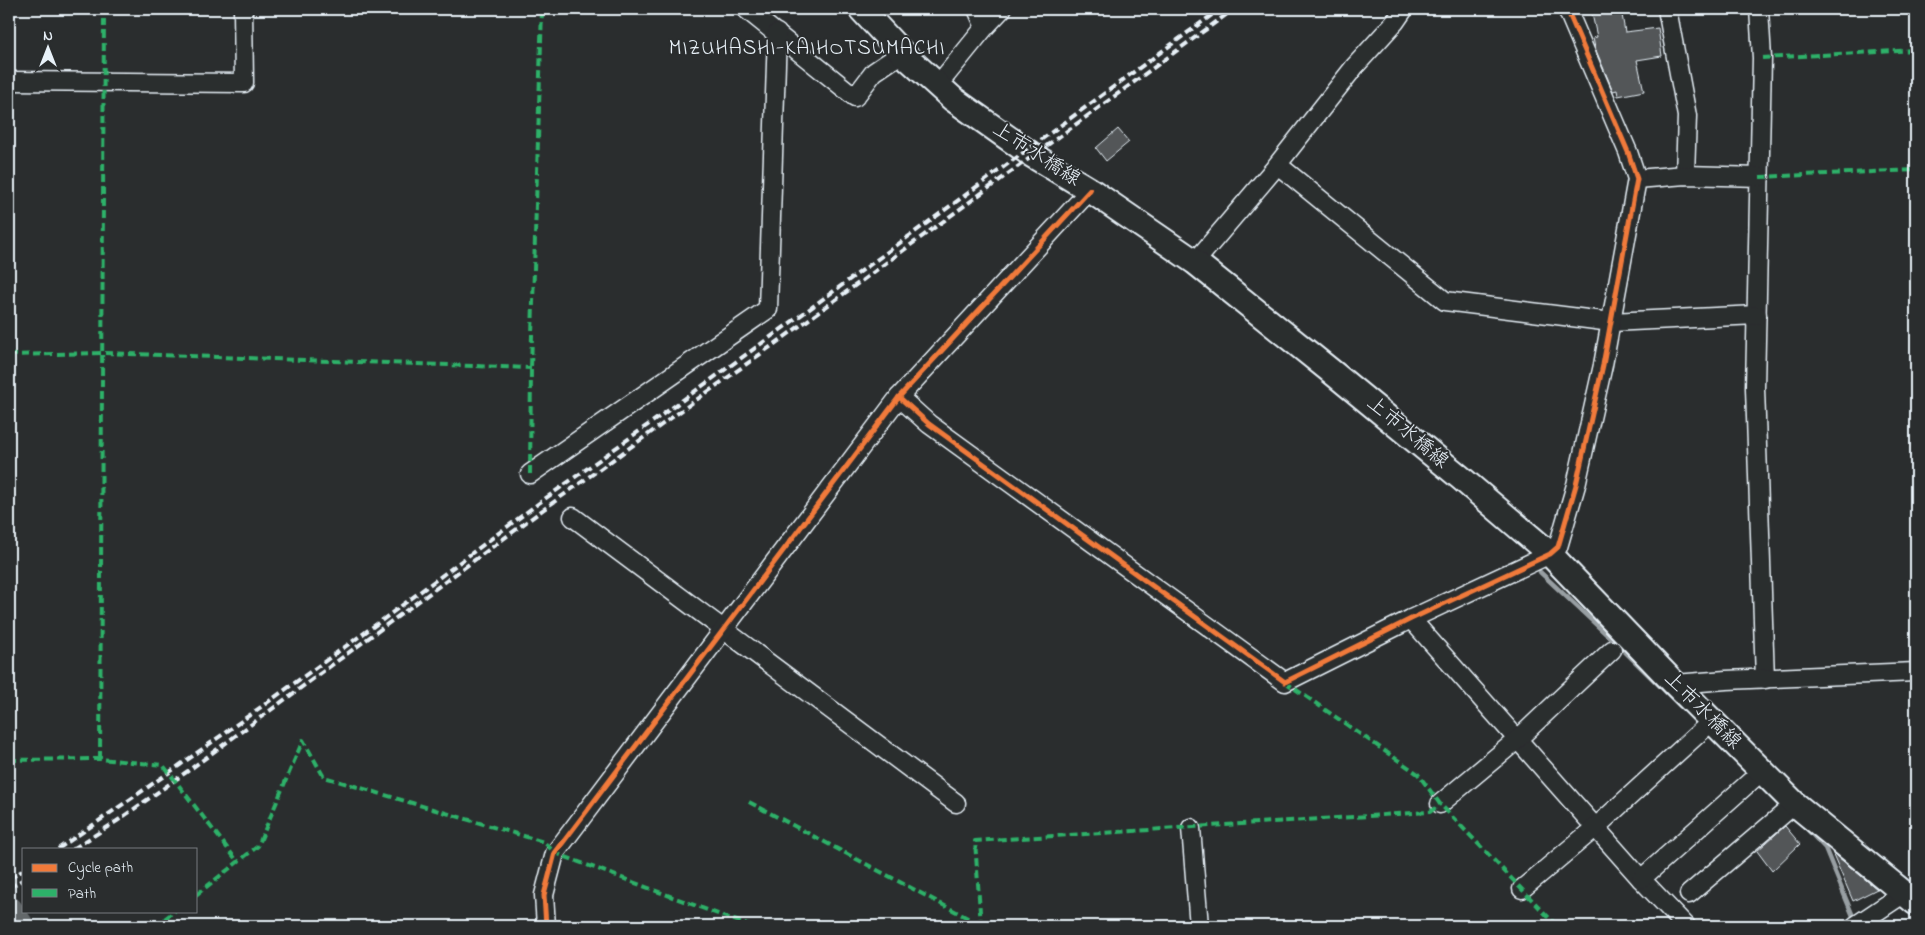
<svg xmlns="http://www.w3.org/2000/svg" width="1925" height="935" viewBox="0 0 1925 935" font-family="'Indie Flower','Klee One',sans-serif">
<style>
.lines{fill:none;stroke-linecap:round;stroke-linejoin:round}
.stream{stroke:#989fa3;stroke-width:4.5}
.river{stroke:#63686b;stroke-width:28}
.building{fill:#535759;stroke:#e8f1f8}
.street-casing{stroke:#e8f1f8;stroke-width:21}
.secondary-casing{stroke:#e8f1f8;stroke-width:28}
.street{stroke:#2a2d2e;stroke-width:18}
.secondary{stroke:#2a2d2e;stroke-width:24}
.rail{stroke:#e8f1f8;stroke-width:4;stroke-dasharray:8 4;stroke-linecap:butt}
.quiet{stroke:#2db169;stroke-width:4;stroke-dasharray:8 4;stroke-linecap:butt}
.cycleway-casing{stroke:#2a2d2e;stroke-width:8}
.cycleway{stroke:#f17a3a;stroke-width:5}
.labels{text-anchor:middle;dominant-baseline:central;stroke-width:4;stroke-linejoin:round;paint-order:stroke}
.street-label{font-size:20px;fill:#e8f1f8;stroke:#2a2d2e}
.neighbourhood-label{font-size:21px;letter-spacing:1px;fill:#e8f1f8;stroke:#2a2d2e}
</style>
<rect width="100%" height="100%" fill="#2a2d2e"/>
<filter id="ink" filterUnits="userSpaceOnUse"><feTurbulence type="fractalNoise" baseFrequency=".02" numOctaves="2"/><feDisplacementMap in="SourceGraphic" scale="10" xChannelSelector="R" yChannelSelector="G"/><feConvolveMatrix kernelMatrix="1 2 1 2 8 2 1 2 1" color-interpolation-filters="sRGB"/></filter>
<g filter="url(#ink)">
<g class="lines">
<g class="stream">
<polyline points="1540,572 1618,645 1680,706"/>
<polyline points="1804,826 1825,848 1855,921"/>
</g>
<polyline class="river" points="9,910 20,926"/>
</g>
<g class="building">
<polygon points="1591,9 1621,9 1625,32 1658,28 1662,56 1637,60 1644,91 1618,96 1617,90 1613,91 1595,48 1593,38 1597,37"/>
<polygon points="1118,129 1129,142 1106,161 1096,148"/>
<polygon points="1785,826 1800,844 1772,871 1757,851"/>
<polygon points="1832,852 1877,889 1853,901"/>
</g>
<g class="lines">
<g class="street-casing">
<g id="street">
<polyline points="746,9 855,97 874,72 902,53"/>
<polyline points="1667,9 1687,116 1685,175"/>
<polyline points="1759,9 1762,58 1755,388 1765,679"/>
<polyline points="985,27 1002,9"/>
<polyline points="9,81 244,83 243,9"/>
<polyline points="938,85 985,27 977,9"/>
<polyline points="1278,165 1445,301 1611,322 1757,315"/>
<polyline points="1637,179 1685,175 1760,177"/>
<polyline points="1195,262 1274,169 1355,66 1395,22 1404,9"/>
<polyline points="899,397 929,424 1285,682 1411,619 1550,554 1558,547 1576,485 1603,365 1637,179 1628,152 1567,9"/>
<polyline points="530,474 768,309 777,33"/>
<polyline points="573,517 956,803"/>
<polyline points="1411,619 1641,879 1686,926"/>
<polyline points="1675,684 1726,680 1916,672"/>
<polyline points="1440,804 1518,739 1612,650"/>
<polyline points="1191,828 1199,926"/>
<polyline points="1641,879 1762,771"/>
<polyline points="1522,889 1596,827 1712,721"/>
<polyline points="1689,894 1795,804"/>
<polyline points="546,926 544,895 555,853 899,397 1090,190"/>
<polyline points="1855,926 1903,894"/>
</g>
</g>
<g class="secondary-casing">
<polyline id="secondary" points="861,9 902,53 953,99 1032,155 1090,190 1195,262 1332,372 1461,478 1550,554 1675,684 1795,804 1916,903"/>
</g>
<use href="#street" class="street"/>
<use href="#secondary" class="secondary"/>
<g class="rail">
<polyline points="58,849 180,765 381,621 539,503 797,318 1220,9"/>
<polyline points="73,849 117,821 185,773 544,509 801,325 1234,9"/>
<polyline points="9,879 24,870"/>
<polyline points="9,888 24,879"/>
</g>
<g class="quiet">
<polyline points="1916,9 1916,23"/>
<polyline points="1762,58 1916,50"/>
<polyline points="1760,177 1916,170"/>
<polyline points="9,355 103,353 531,368"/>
<polyline points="530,474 531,368 542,9"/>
<polyline points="1285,682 1418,774 1440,804 1557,926"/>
<polyline points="100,759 104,12 100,9"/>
<polyline points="9,760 100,759 163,765 238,862"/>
<polyline points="749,802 981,925"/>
<polyline points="196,895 258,846 303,740 324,777 544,842 555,853 750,926"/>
<polyline points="155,926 175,911"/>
<polyline points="981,926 975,841 1430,812 1440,804"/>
</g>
<g class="cycleway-casing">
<g id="cycleway">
<polyline points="899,397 929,424 1285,682 1411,619 1550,554 1558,547 1576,485 1603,365 1637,179 1628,152 1567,9"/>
<polyline points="546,926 544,895 555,853 899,397 1090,190"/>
</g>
</g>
<use href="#cycleway" class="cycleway"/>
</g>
</g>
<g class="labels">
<g class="street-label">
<text transform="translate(1036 155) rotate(33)">上市水橋線</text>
<text transform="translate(1407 433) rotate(40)">上市水橋線</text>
<text transform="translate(1702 711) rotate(45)">上市水橋線</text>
</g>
<g class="neighbourhood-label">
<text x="807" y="49">MIZUHASHI-KAIHOTSUMACHI</text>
</g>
</g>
<rect width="1925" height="935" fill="none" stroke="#2a2d2e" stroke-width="30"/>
<rect x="15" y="15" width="1895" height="905" fill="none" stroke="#e8f1f8" stroke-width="2" filter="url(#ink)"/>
<rect x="22" y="848" width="175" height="65" fill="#2a2d2e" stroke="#767b7f"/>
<rect x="32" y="864" width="25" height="8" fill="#f17a3a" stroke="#767b7f"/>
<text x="68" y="872" font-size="15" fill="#e8f1f8">Cycle path</text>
<rect x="32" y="889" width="25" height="8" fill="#2db169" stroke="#767b7f"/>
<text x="68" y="898" font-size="15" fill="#e8f1f8">Path</text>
<g transform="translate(48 48)" stroke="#2a2d2e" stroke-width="4" paint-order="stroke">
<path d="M0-4L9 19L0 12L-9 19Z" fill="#e8f1f8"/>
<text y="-8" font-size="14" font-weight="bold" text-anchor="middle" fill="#e8f1f8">N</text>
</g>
</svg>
